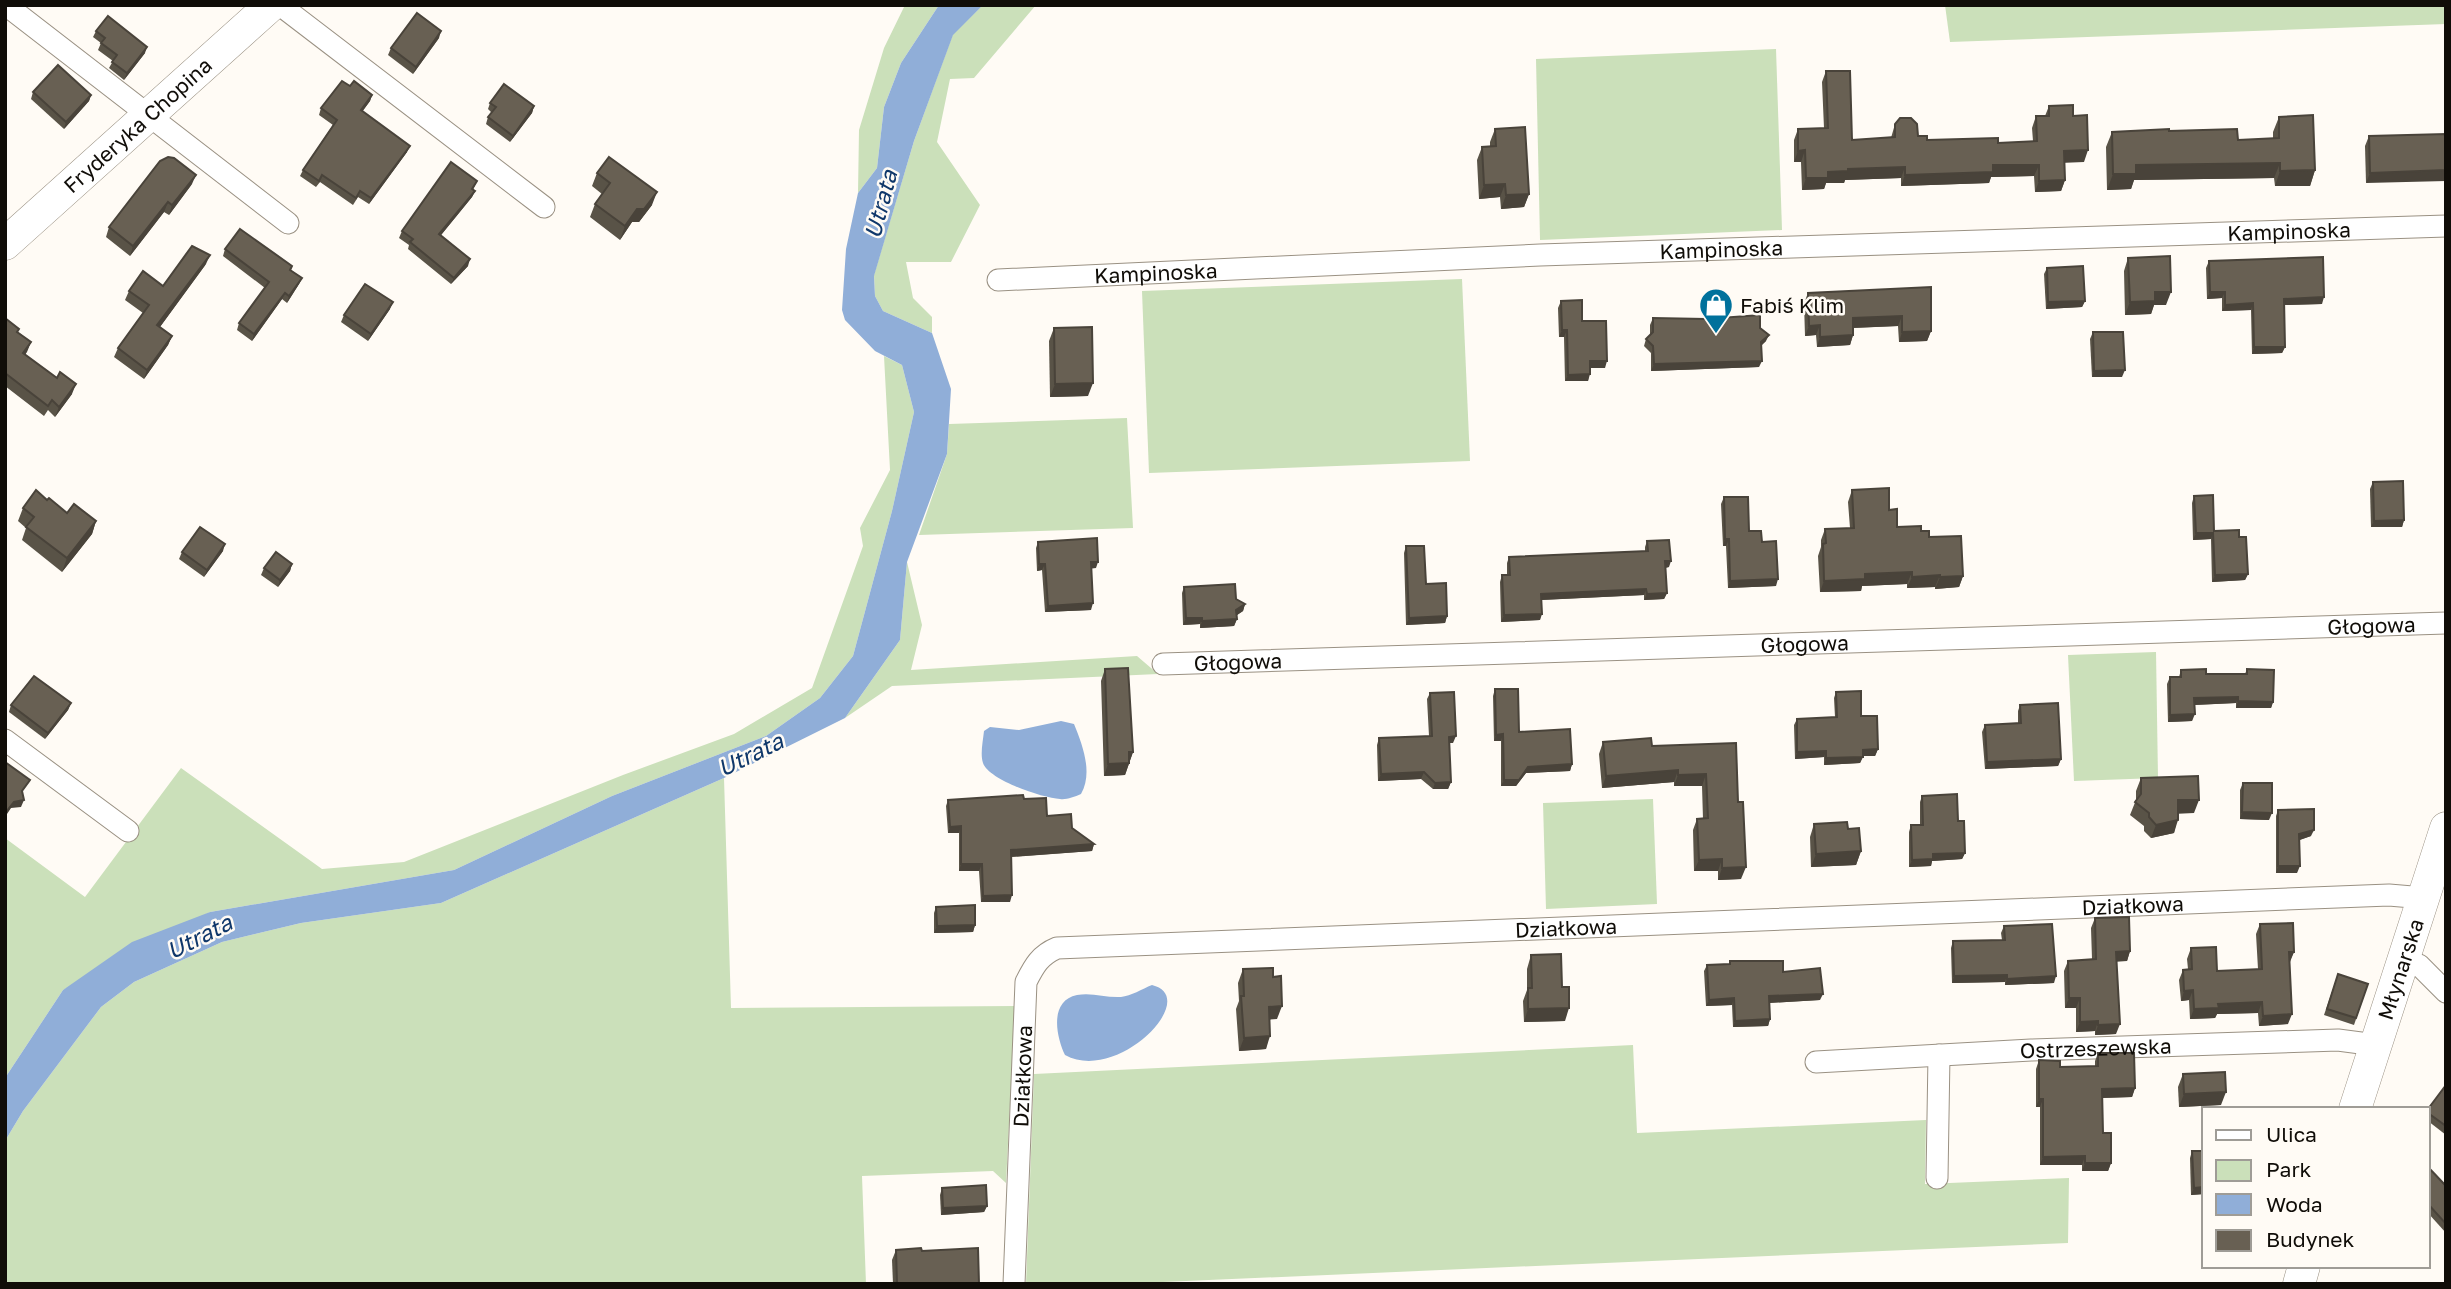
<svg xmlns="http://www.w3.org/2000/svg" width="2451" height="1289" viewBox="0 0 2451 1289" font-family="'Golos Text',sans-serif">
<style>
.green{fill:#cbe0ba}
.water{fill:#90aed8}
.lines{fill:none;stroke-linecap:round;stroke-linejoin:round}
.street-casing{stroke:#9a9183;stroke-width:23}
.secondary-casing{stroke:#9a9183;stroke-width:33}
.street{stroke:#fff;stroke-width:21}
.secondary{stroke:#fff;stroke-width:32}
.wall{fill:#595347}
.shaded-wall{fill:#49433a}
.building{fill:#686053;stroke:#49433a;stroke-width:2}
.labels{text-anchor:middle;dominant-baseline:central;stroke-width:5;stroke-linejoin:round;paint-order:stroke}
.street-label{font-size:21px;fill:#100d08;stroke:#fffbf5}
.poi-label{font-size:21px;fill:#100d08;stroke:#fffbf5;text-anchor:start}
.water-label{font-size:23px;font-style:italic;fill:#0f376a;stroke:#fffbf5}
</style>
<rect width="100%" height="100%" fill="#fffbf5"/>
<g class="green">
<polygon points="905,5 939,5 901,63 884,107 877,168 858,193 859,130 884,48"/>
<polygon points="983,5 1036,5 974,78 950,79 937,142 980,205 951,262 906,262 913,298 932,317 932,333 883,311 875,296 874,275 914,141 953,34"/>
<polygon points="1945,5 2446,5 2446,24 1950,42"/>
<polygon points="1776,49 1782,230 1540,240 1536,59"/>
<polygon points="1462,279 1470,461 1149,473 1142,291"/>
<polygon points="884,356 902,365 914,412 892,511 853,656 820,698 766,736 612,796 454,870 210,912 63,990 5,1078 5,838 85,897 181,768 322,869 404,862 623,775 734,734 812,688 863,546 860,528 890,470"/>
<polygon points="1127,418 1133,528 919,535 947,454 949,424"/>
<polygon points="907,562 922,625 911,670 1137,656 1158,674 892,686 845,718 900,640"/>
<polygon points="2156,652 2158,778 2074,781 2068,655"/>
<polygon points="724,778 731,1008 1015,1006 1006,1183 993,1171 862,1176 866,1284 5,1284 5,1141 23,1111 101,1007 134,982 222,942 301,923 441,903"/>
<polygon points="1653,799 1657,904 1546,909 1543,803"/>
<polygon points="1633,1045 1637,1133 1926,1120 1925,1184 2069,1178 2068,1243 1117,1284 1026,1284 1034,1074"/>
</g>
<g class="water">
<polygon points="939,5 983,5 953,35 914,141 874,276 875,296 883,311 932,333 951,389 947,454 907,562 900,640 845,718 724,778 441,903 301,923 222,942 134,982 101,1007 23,1111 5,1141 5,1078 63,990 132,942 210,912 454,870 612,796 766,736 820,698 853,656 892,511 914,412 902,365 875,351 845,320 842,310 846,249 858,193 877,168 884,107 901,63"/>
<path d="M1061,721L1074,724C1083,746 1093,773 1081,794C1074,797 1066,800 1060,799C1042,798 989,780 983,763C980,754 983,741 984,731L990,727L1019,730Z"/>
<path d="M1152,985C1202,997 1118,1084 1065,1055C1056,1036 1049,1001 1077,995C1092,992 1106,998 1121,997C1131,996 1142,989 1152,985Z"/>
</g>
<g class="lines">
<g class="street-casing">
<g id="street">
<polyline points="6,5 288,223"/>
<polyline points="280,5 544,207"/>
<path id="s1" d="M998,280L1540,255L2446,226"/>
<path id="s2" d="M1163,664L2446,623"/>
<polyline points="5,740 128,831"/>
<polyline points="2403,960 2419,965 2446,992"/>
<path id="s3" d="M1816,1062L2031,1050L2338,1040L2376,1045"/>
<polyline points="1937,1178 1939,1055"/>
<path id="s4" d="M1014,1284L1026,982C1034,966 1040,955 1057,948L2389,895L2424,898"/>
</g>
</g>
<g class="secondary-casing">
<g id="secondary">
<path id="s5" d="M5,244L271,5"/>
<path id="s6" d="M2355,1109L2446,828"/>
<polyline points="2299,1284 2304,1266"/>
</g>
</g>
<use href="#street" class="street"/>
<use href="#secondary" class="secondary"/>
</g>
<g class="wall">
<polygon points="96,31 145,53 124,80 109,68 113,61 98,50 101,43 93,37"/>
<polygon points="439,38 413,74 388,55 391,48"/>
<polygon points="1826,71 1852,140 1891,138 1895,124 1927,140 1998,143 2033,141 2032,128 2036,116 2045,116 2049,106 2073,116 2084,162 2064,162 2065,180 2061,191 2035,192 2034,176 1991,177 1989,183 1901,186 1901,178 1845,180 1844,183 1826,183 1824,189 1802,190 1801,162 1794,162 1794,140 1798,129 1824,128 1822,82"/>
<polygon points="350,86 372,95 370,101 362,112 407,152 369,204 358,197 353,205 320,182 316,187 300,176 303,170 333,125 319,115 321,108"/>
<polygon points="33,92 91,95 89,101 64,129 31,99"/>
<polygon points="490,103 534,106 532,113 510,142 486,124 488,117 492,113 488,109"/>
<polygon points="2279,117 2315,170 2310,186 2275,186 2274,178 2134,180 2131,189 2107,190 2106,147 2112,132 2169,131 2238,140 2273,138 2273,132"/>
<polygon points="1495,129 1529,194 1524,207 1501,209 1500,197 1479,199 1477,160 1482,147 1490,147 1490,142"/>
<polygon points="2446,134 2366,183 2365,146 2369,136"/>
<polygon points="597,173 652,205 639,222 632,222 620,240 590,217 595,204 602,194 592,186"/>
<polygon points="477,181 473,190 475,191 472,197 441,235 468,266 451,284 408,249 409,245 399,238 402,231"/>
<polygon points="192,184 169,215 164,212 130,256 106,237 109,227"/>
<polygon points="225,249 292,266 291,270 302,278 299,284 287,303 282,299 252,341 237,330 239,323 265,288 223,256"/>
<polygon points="2128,258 2166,305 2154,305 2151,314 2125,315 2124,271"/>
<polygon points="2209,261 2322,304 2284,305 2285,347 2282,353 2252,354 2251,310 2222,311 2222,298 2207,299 2206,268"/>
<polygon points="206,264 160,327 172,336 168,345 144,379 114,357 118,348 143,313 125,300 129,291 163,286"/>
<polygon points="2047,268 2085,301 2082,307 2046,309 2044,274"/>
<polygon points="1931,287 1931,331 1927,341 1899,342 1898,326 1853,328 1853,335 1850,345 1817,347 1816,335 1805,336 1804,303 1808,293"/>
<polygon points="1561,301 1582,321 1605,368 1590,368 1588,381 1565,381 1564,337 1559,337 1558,308"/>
<polygon points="390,309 368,341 341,322 344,315"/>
<polygon points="5,318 19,329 18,332 31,342 25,355 72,394 55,417 48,410 44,416 5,386"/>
<polygon points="1653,318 1760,328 1766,341 1761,346 1759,367 1651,371 1651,353 1644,346 1646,339 1650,335 1650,325"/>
<polygon points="1054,328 1088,396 1050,397 1049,341"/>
<polygon points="2093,332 2122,377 2092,377 2090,339"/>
<polygon points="2373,482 2404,520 2402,527 2371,527 2370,489"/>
<polygon points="1852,490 1889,510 1897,527 1921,531 1929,537 1963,576 1959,587 1935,589 1935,587 1907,588 1907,584 1862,586 1861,591 1820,592 1818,556 1821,547 1821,540 1825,529 1850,528 1848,502"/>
<polygon points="2194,496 2214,531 2239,537 2248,574 2245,580 2212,582 2211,539 2193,540 2192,503"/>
<polygon points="1724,497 1749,531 1762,542 1776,586 1728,588 1726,546 1723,546 1721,504"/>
<polygon points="47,500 67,513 96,521 92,534 62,572 22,540 26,528 18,521 23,508"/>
<polygon points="1647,541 1669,567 1665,568 1667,593 1664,599 1644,600 1644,595 1542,600 1540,620 1501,622 1500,582 1502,575 1507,575 1507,563 1509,557 1645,551 1645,547"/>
<polygon points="1038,542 1096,568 1091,568 1091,610 1045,612 1042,570 1037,571 1036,548"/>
<polygon points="1406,546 1426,584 1447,616 1445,623 1406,625 1404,553"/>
<polygon points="223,551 204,577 179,559 182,552"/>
<polygon points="292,564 290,571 278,587 261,575 264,568"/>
<polygon points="1184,587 1236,599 1245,604 1243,611 1237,615 1237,619 1234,626 1200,628 1200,624 1183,625 1182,593"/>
<polygon points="1105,669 1133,752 1125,775 1104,776 1101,681"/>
<polygon points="2247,669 2273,702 2271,708 2236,708 2236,703 2195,705 2192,721 2168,722 2167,684 2170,677 2179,677 2181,670 2206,674 2245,674"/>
<polygon points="1495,689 1519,732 1572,764 1570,771 1526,773 1516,786 1501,786 1501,741 1494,741 1493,696"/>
<polygon points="1836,692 1861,716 1878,749 1875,756 1863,756 1860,763 1824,765 1824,757 1795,759 1794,725 1797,719 1835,717 1834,698"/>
<polygon points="1430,693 1453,743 1449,743 1451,782 1448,789 1433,789 1421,779 1378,781 1377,745 1379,738 1429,736 1427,699"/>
<polygon points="71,703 68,710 45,739 9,712 11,705"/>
<polygon points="2020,705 2061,759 2058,766 1985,769 1982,732 1985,725 2018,723 2018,711"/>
<polygon points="1603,742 1652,746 1736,743 1738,802 1741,879 1718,880 1718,871 1694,871 1693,830 1697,819 1703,819 1702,786 1674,786 1674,782 1602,788 1599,754"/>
<polygon points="2141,778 2194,813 2178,813 2174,833 2151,838 2144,831 2144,826 2130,815 2136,800 2136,791"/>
<polygon points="2243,783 2269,820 2240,819 2240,790"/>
<polygon points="1922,796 1958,821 1965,853 1962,859 1932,861 1931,866 1909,867 1909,832 1911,825 1920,825 1920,802"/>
<polygon points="1024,799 1047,816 1072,828 1094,844 1092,851 1011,857 1010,902 981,902 979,871 959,871 959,833 948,833 946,806 948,800"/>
<polygon points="2278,810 2311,836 2299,840 2297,873 2276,873 2276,816"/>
<polygon points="1814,824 1848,829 1861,851 1856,865 1811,867 1810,837"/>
<polygon points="936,907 975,925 973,932 934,933 934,913"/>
<polygon points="2095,918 2130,951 2127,961 2117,961 2116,1034 2095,1035 2095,1031 2076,1032 2076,1008 2065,1008 2064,971 2068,961 2092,959 2091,928"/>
<polygon points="2260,924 2294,952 2289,962 2288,1024 2259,1026 2258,1013 2217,1014 2215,1018 2190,1019 2189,1000 2181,1001 2179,980 2183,970 2188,969 2187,959 2191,948 2217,971 2258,969 2256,934"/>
<polygon points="2004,926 2054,983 2005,985 2005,982 1952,983 1951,948 1953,941 2002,940 2001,933"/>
<polygon points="1531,955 1562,987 1565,1021 1524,1022 1523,1001 1527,990 1527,969"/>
<polygon points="1730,961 1783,972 1820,1000 1769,1003 1770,1019 1768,1026 1733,1027 1732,1005 1706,1006 1704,971 1707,965 1729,964"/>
<polygon points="1243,969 1277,1019 1270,1019 1266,1049 1239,1051 1236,1009 1239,1001 1238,983"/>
<polygon points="2338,974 2368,984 2354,1025 2324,1015"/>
<polygon points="2098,1053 2135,1088 2132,1097 2102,1098 2103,1133 2111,1163 2108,1171 2082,1171 2082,1165 2040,1165 2040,1107 2036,1107 2036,1069 2039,1060 2060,1067 2095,1066 2095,1061"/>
<polygon points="2183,1074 2221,1105 2179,1107 2178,1087"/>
<polygon points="2446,1085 2446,1135 2428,1121 2428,1109"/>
<polygon points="2192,1151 2204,1151 2204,1194 2191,1195 2190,1158"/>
<polygon points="2428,1167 2446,1186 2446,1233 2428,1213"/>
<polygon points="942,1188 987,1206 984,1212 941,1215 940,1195"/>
<polygon points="896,1250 922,1251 979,1284 893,1284 892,1260"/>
</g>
<g class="shaded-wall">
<polygon points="441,31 439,38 413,74 416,67"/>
<polygon points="147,47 145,53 124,80 127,73"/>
<polygon points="91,95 89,101 64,129 66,122"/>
<polygon points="372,95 370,101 358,117 361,110"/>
<polygon points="534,106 532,113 510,142 513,136"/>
<polygon points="410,146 407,152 369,204 371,198"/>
<polygon points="1805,150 1801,162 1794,162 1798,151"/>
<polygon points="2088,150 2084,162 2060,163 2064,151"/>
<polygon points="2280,163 2274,178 2134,180 2131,189 2107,190 2113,174 2136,165"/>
<polygon points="1993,165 2039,165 2034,176 1991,177 1989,183 1901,186 1905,175"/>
<polygon points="1905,167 1901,178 1845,180 1844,183 1826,183 1824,189 1802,190 1806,178 1828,172 1848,169"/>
<polygon points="2315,170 2310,186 2275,186 2280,171"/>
<polygon points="2446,170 2446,181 2366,183 2370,173"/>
<polygon points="196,175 192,184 169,215 172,205"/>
<polygon points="2065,180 2061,191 2035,192 2039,181"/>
<polygon points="1505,184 1500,197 1479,199 1484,185"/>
<polygon points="475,191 472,197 437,240 439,234"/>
<polygon points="657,192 652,205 639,222 632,222 620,240 625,226 637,209"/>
<polygon points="1529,194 1524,207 1501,209 1506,195"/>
<polygon points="168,202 164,212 130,256 133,246"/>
<polygon points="210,255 206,264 154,335 157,325"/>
<polygon points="470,259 468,266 451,284 454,278"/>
<polygon points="302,278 299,284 287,303 289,296"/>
<polygon points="2155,292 2171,292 2166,305 2154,305 2151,314 2125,315 2130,302"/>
<polygon points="2210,292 2225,292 2222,298 2207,299"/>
<polygon points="285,293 282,299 252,341 254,334"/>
<polygon points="2324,297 2322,304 2282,305 2284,299"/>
<polygon points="2085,301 2082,307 2046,309 2048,302"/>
<polygon points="393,302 390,309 368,341 371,334"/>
<polygon points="2253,303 2251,310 2222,311 2225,305"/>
<polygon points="1902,316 1898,326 1849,328 1853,318"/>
<polygon points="1820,325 1816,335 1805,336 1809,326"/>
<polygon points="1562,330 1567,330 1564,337 1559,337"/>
<polygon points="1931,331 1927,341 1899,342 1902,332"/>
<polygon points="1769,335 1766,341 1758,348 1761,342"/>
<polygon points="1853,335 1850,345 1817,347 1820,337"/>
<polygon points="172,336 168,345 144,379 147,370"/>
<polygon points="31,342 27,352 19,363 23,353"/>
<polygon points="2254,347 2285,347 2282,353 2252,354"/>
<polygon points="1590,361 1607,361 1605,368 1588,368"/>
<polygon points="1762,361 1759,367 1651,371 1654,364"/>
<polygon points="2125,370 2122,377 2092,377 2094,371"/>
<polygon points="1590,374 1588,381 1565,381 1568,375"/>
<polygon points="1093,383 1088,396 1050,397 1055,384"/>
<polygon points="76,384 72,394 55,417 59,407"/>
<polygon points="2404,520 2402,527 2371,527 2374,521"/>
<polygon points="96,521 92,534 62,572 67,558"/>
<polygon points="2196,533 2213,533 2211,539 2193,540"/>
<polygon points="1725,539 1729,539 1726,546 1723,546"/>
<polygon points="225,544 223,551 204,577 207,570"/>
<polygon points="1665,561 1671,561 1669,567 1663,568"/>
<polygon points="1091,562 1098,562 1096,568 1088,569"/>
<polygon points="292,564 290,571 278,587 280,580"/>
<polygon points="1039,564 1045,564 1042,570 1037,571"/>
<polygon points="1912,572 1907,584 1862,586 1861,591 1820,592 1824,581 1865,574"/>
<polygon points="2248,574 2245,580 2212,582 2215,575"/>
<polygon points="1940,575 1935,587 1907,588 1912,577"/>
<polygon points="1963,576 1959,587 1935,589 1940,577"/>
<polygon points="1778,579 1776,586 1728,588 1730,581"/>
<polygon points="1646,589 1644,595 1539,600 1541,594"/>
<polygon points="1667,593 1664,599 1644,600 1647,594"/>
<polygon points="1093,603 1091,610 1045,612 1048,606"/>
<polygon points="1245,604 1243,611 1234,617 1236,610"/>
<polygon points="1542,614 1540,620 1501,622 1504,615"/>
<polygon points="1447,616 1445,623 1406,625 1409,618"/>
<polygon points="1186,618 1202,618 1200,624 1183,625"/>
<polygon points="1237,619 1234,626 1200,628 1202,621"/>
<polygon points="2238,697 2236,703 2192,705 2194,698"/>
<polygon points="2238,701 2273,702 2271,708 2236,708"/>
<polygon points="71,703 68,710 45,739 48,733"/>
<polygon points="2195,714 2192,721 2168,722 2170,715"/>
<polygon points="1503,734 1501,741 1494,741 1496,735"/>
<polygon points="1456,736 1453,743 1446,743 1449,737"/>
<polygon points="1878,749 1875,756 1860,756 1863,750"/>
<polygon points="1826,751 1824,757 1795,759 1797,752"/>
<polygon points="1129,752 1133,752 1125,775 1104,776 1108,764"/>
<polygon points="1863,757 1860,763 1824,765 1826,758"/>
<polygon points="2061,759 2058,766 1985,769 1987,762"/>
<polygon points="1572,764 1570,771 1526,773 1516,786 1501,786 1504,780 1528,767"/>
<polygon points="1678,770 1674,782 1602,788 1606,776"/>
<polygon points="1424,772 1421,779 1378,781 1381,774"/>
<polygon points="1706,774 1702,786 1674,786 1678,775"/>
<polygon points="1451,782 1448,789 1433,789 1435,783"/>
<polygon points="24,800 21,807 11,808 5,817 6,812 14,802"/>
<polygon points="2178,800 2199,800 2194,813 2173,814"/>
<polygon points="2242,812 2272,813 2269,820 2240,819"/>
<polygon points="2178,820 2174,833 2151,838 2156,825"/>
<polygon points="961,826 959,833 948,833 950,827"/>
<polygon points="2314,830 2311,836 2297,841 2299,834"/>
<polygon points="1094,844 1092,851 1008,857 1011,850"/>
<polygon points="1861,851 1856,865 1811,867 1816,854"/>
<polygon points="1965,853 1962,859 1932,861 1931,866 1909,867 1912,860 1933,854"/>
<polygon points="1722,859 1718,871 1694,871 1699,860"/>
<polygon points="961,864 982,864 979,871 959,871"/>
<polygon points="2278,866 2300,866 2297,873 2276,873"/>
<polygon points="1746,867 1741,879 1718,880 1722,868"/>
<polygon points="1012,895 1010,902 981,902 983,896"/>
<polygon points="975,925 973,932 934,933 937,926"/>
<polygon points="2130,951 2127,961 2113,962 2116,952"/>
<polygon points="2289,952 2294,952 2290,962 2285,962"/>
<polygon points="2007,975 2005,982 1952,983 1954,976"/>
<polygon points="2056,976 2054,983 2005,985 2007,979"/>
<polygon points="2193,990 2189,1000 2181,1001 2184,991"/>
<polygon points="1823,994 1820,1000 1767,1003 1769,996"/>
<polygon points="1734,998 1732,1005 1706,1006 1709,1000"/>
<polygon points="2069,998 2080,998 2076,1008 2065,1008"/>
<polygon points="2262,1002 2258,1013 2217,1014 2215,1018 2190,1019 2194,1009 2218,1004"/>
<polygon points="1282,1006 1277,1019 1264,1020 1269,1007"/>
<polygon points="1569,1008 1565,1021 1524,1022 1528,1009"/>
<polygon points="2292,1014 2288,1024 2259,1026 2263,1016"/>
<polygon points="1770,1019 1768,1026 1733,1027 1735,1021"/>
<polygon points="2098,1021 2095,1031 2076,1032 2080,1022"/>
<polygon points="2120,1024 2116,1034 2095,1035 2098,1025"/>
<polygon points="1270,1036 1266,1049 1239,1051 1244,1038"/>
<polygon points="2135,1088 2132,1097 2099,1098 2102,1089"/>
<polygon points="2226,1092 2221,1105 2179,1107 2184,1094"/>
<polygon points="2039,1099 2043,1099 2040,1107 2036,1107"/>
<polygon points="2085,1156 2082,1165 2040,1165 2043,1157"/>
<polygon points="2085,1163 2111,1163 2108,1171 2082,1171"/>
<polygon points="2204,1187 2204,1194 2191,1195 2194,1188"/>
<polygon points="987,1206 984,1212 941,1215 943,1208"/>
</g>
<g class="building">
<polygon points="417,13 441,31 416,67 391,48"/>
<polygon points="108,16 147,47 127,73 112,62 117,55 101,43 105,38 96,31"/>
<polygon points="58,65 91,95 66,122 33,92"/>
<polygon points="1826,71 1850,71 1852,140 1895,137 1895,124 1900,118 1911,118 1917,124 1918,136 1927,136 1927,140 1998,138 1998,143 2037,141 2036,116 2049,116 2049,106 2073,105 2073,116 2087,115 2088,150 2064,151 2065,180 2039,181 2039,165 1993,165 1993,172 1905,175 1905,167 1848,169 1848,171 1828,172 1828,178 1806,178 1805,150 1798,151 1798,129 1828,128"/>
<polygon points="342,81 350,86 354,81 372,95 361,110 410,146 371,198 360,191 356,198 322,175 319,181 303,170 337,120 321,108"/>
<polygon points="504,84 534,106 513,136 488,117 496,107 490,103"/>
<polygon points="2313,115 2315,170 2280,171 2280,163 2136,165 2136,174 2113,174 2112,132 2169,129 2169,131 2237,129 2238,140 2279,138 2279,117"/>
<polygon points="1525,127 1529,194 1506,195 1505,184 1484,185 1482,147 1496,146 1495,129"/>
<polygon points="2446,134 2446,170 2370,173 2369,136"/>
<polygon points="168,157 174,158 196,175 172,205 168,202 133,246 109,227 160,161"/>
<polygon points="609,157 657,192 644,209 637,209 625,226 595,204 610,183 597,173"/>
<polygon points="451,162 477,181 472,189 475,191 439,234 470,259 454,278 410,242 413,239 402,231"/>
<polygon points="240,229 292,266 290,270 302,278 289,296 285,293 254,334 239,323 269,282 225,249"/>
<polygon points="192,246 210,255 157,325 172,336 147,370 118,348 149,305 129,291 143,271 163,286"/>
<polygon points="2170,256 2171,292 2155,292 2155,301 2130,302 2128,258"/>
<polygon points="2323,257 2324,297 2284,299 2285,347 2254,347 2253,303 2225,305 2225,292 2210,292 2209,261"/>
<polygon points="2083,266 2085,301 2048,302 2047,268"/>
<polygon points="365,284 393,302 371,334 344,315"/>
<polygon points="1931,287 1931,331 1902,332 1902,316 1853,318 1853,335 1820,337 1820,325 1809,326 1808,293"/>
<polygon points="1582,300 1582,321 1606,321 1607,361 1590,361 1590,374 1568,375 1567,330 1562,330 1561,301"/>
<polygon points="1760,315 1760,328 1769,335 1761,342 1762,361 1654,364 1653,346 1646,339 1653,332 1653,318 1706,319"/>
<polygon points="5,318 19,329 17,332 31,342 23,353 57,378 60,372 76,384 59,407 52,400 48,406 5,373"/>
<polygon points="1092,327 1093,383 1055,384 1054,328"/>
<polygon points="2093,332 2123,332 2125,370 2094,371"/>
<polygon points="2403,481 2404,520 2374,521 2373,482"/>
<polygon points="1889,488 1889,510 1897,509 1897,527 1921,526 1921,531 1929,531 1929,537 1961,536 1963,576 1940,577 1940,575 1912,577 1912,572 1865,574 1865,579 1824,581 1823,544 1826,543 1825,529 1854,528 1852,490"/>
<polygon points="36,490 47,500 49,498 67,513 74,504 96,521 67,558 26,527 34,517 23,508"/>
<polygon points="2213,495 2214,531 2239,530 2239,537 2246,537 2248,574 2215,575 2213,533 2196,533 2194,496"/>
<polygon points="1724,497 1748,497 1749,531 1761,531 1762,542 1776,541 1778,579 1730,581 1729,539 1725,539"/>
<polygon points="200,527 225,544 207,570 182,552"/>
<polygon points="1097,538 1098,562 1091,562 1093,603 1048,606 1045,564 1039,564 1038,542"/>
<polygon points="1669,540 1671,561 1665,561 1667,593 1647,594 1646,589 1541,594 1542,614 1504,615 1502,575 1510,575 1509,557 1648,551 1647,541"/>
<polygon points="1406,546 1424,546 1426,584 1446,583 1447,616 1409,618"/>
<polygon points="276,552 292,564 280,580 264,568"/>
<polygon points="1235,584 1236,599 1245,604 1236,610 1237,619 1202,621 1202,618 1186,618 1184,587"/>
<polygon points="1128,668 1133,752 1129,752 1129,763 1108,764 1105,669"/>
<polygon points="2206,669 2206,674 2247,674 2247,669 2274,670 2273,702 2238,701 2238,697 2194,698 2195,714 2170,715 2170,677 2181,677 2181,670"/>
<polygon points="34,676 71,703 48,733 11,705"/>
<polygon points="1495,689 1518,689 1519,732 1570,729 1572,764 1528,767 1519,780 1504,780 1503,734 1496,735"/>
<polygon points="1861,691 1861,716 1877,716 1878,749 1863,750 1863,757 1826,758 1826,751 1797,752 1797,719 1837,717 1836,692"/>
<polygon points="1454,692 1456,736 1449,737 1451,782 1435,783 1424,772 1381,774 1379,738 1432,736 1430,693"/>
<polygon points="2058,703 2061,759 1987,762 1985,725 2021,723 2020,705"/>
<polygon points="1651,738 1652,746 1736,743 1738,802 1743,802 1746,867 1722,868 1722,859 1699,860 1697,819 1708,818 1706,774 1678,775 1678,770 1606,776 1603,742"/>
<polygon points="5,762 30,780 22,791 24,800 14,802 6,812"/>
<polygon points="2198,776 2199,800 2178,800 2178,820 2156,825 2149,817 2149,813 2135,802 2141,794 2141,778"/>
<polygon points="2243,783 2272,783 2272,813 2242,812"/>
<polygon points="1957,794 1958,821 1964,821 1965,853 1933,854 1933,859 1912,860 1911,825 1923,825 1922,796"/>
<polygon points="1023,795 1024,799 1046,798 1047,816 1071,814 1072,828 1094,844 1011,850 1012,895 983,896 982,864 961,864 961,826 950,827 948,800"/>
<polygon points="2314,809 2314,830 2299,834 2300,866 2278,866 2278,810"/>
<polygon points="1847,822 1848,829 1859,828 1861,851 1816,854 1814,824"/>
<polygon points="975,905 975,925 937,926 936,907"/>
<polygon points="2129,917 2130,951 2116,952 2120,1024 2098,1025 2098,1021 2080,1022 2080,998 2069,998 2068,961 2096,959 2095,918"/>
<polygon points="2293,923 2294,952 2289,952 2292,1014 2263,1016 2262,1002 2218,1004 2219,1008 2194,1009 2193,990 2184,991 2183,970 2192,969 2191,948 2216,947 2217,971 2262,969 2260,924"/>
<polygon points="2052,924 2056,976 2007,979 2007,975 1954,976 1953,941 2005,940 2004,926"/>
<polygon points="1561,954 1562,987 1569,987 1569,1008 1528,1009 1528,988 1532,988 1531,955"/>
<polygon points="1730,961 1783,961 1783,972 1820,968 1823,994 1769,996 1770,1019 1735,1021 1734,998 1709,1000 1707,965 1730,964"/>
<polygon points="1273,968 1273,977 1281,976 1282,1006 1269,1007 1270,1036 1244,1038 1241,996 1244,996 1243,969"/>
<polygon points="2338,974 2368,984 2356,1018 2327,1009"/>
<polygon points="2098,1053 2134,1053 2135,1088 2102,1089 2103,1133 2111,1133 2111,1163 2085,1163 2085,1156 2043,1157 2043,1099 2039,1099 2039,1060 2060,1061 2060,1067 2098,1066"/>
<polygon points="2225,1072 2226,1092 2184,1094 2183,1074"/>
<polygon points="2446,1085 2446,1126 2428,1113 2428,1109"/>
<polygon points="2192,1151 2204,1151 2204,1187 2194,1188"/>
<polygon points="2428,1167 2446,1186 2446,1224 2428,1204"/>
<polygon points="986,1185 987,1206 943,1208 942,1188"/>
<polygon points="921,1248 922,1251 978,1248 979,1284 897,1284 896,1250"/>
</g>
<defs>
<g id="shop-pin" transform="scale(1.75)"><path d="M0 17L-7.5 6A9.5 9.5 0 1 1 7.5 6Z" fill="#00719c" stroke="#fffbf5"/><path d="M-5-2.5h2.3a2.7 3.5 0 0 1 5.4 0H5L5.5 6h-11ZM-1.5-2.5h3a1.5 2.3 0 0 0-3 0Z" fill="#fff"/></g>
</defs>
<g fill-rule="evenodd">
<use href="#shop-pin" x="1716" y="305"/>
</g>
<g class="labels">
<g class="street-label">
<text stroke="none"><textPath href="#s5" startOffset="178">Fryderyka Chopina</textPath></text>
<text stroke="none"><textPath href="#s1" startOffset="1292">Kampinoska</textPath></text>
<text stroke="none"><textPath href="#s1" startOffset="724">Kampinoska</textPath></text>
<text stroke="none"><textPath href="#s1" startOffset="158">Kampinoska</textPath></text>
<text stroke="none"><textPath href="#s2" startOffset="1209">Głogowa</textPath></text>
<text stroke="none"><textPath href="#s2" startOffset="642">Głogowa</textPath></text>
<text stroke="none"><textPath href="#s2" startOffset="75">Głogowa</textPath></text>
<text stroke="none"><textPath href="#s4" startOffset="1426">Działkowa</textPath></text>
<text stroke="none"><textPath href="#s4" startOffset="859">Działkowa</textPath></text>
<text stroke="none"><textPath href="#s6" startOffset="147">Młynarska</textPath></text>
<text stroke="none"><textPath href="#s3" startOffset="280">Ostrzeszewska</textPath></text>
<text stroke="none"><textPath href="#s4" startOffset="208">Działkowa</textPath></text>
</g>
<g class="poi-label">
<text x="1740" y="305">Fabiś Klim</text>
</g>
<g class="water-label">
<text transform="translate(880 204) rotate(-75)">Utrata</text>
<text transform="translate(750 754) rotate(-26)">Utrata</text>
<text transform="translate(199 936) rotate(-27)">Utrata</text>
</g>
</g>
<rect width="2451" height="1289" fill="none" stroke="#100d08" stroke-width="14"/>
<rect x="2202" y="1107" width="228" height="161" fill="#fffbf5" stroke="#9f9c96" stroke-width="2"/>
<rect x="2216" y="1130" width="35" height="10" fill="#ffffff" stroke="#9f9c96" stroke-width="2"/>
<text x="2266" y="1142" font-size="21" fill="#100d08">Ulica</text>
<rect x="2216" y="1160" width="35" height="21" fill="#cbe0ba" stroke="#9f9c96" stroke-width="2"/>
<text x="2266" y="1177" font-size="21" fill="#100d08">Park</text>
<rect x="2216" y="1194" width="35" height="21" fill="#90aed8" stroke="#9f9c96" stroke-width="2"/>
<text x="2266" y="1212" font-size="21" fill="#100d08">Woda</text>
<rect x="2216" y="1230" width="35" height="21" fill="#686053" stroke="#9f9c96" stroke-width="2"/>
<text x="2266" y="1247" font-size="21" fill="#100d08">Budynek</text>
</svg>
